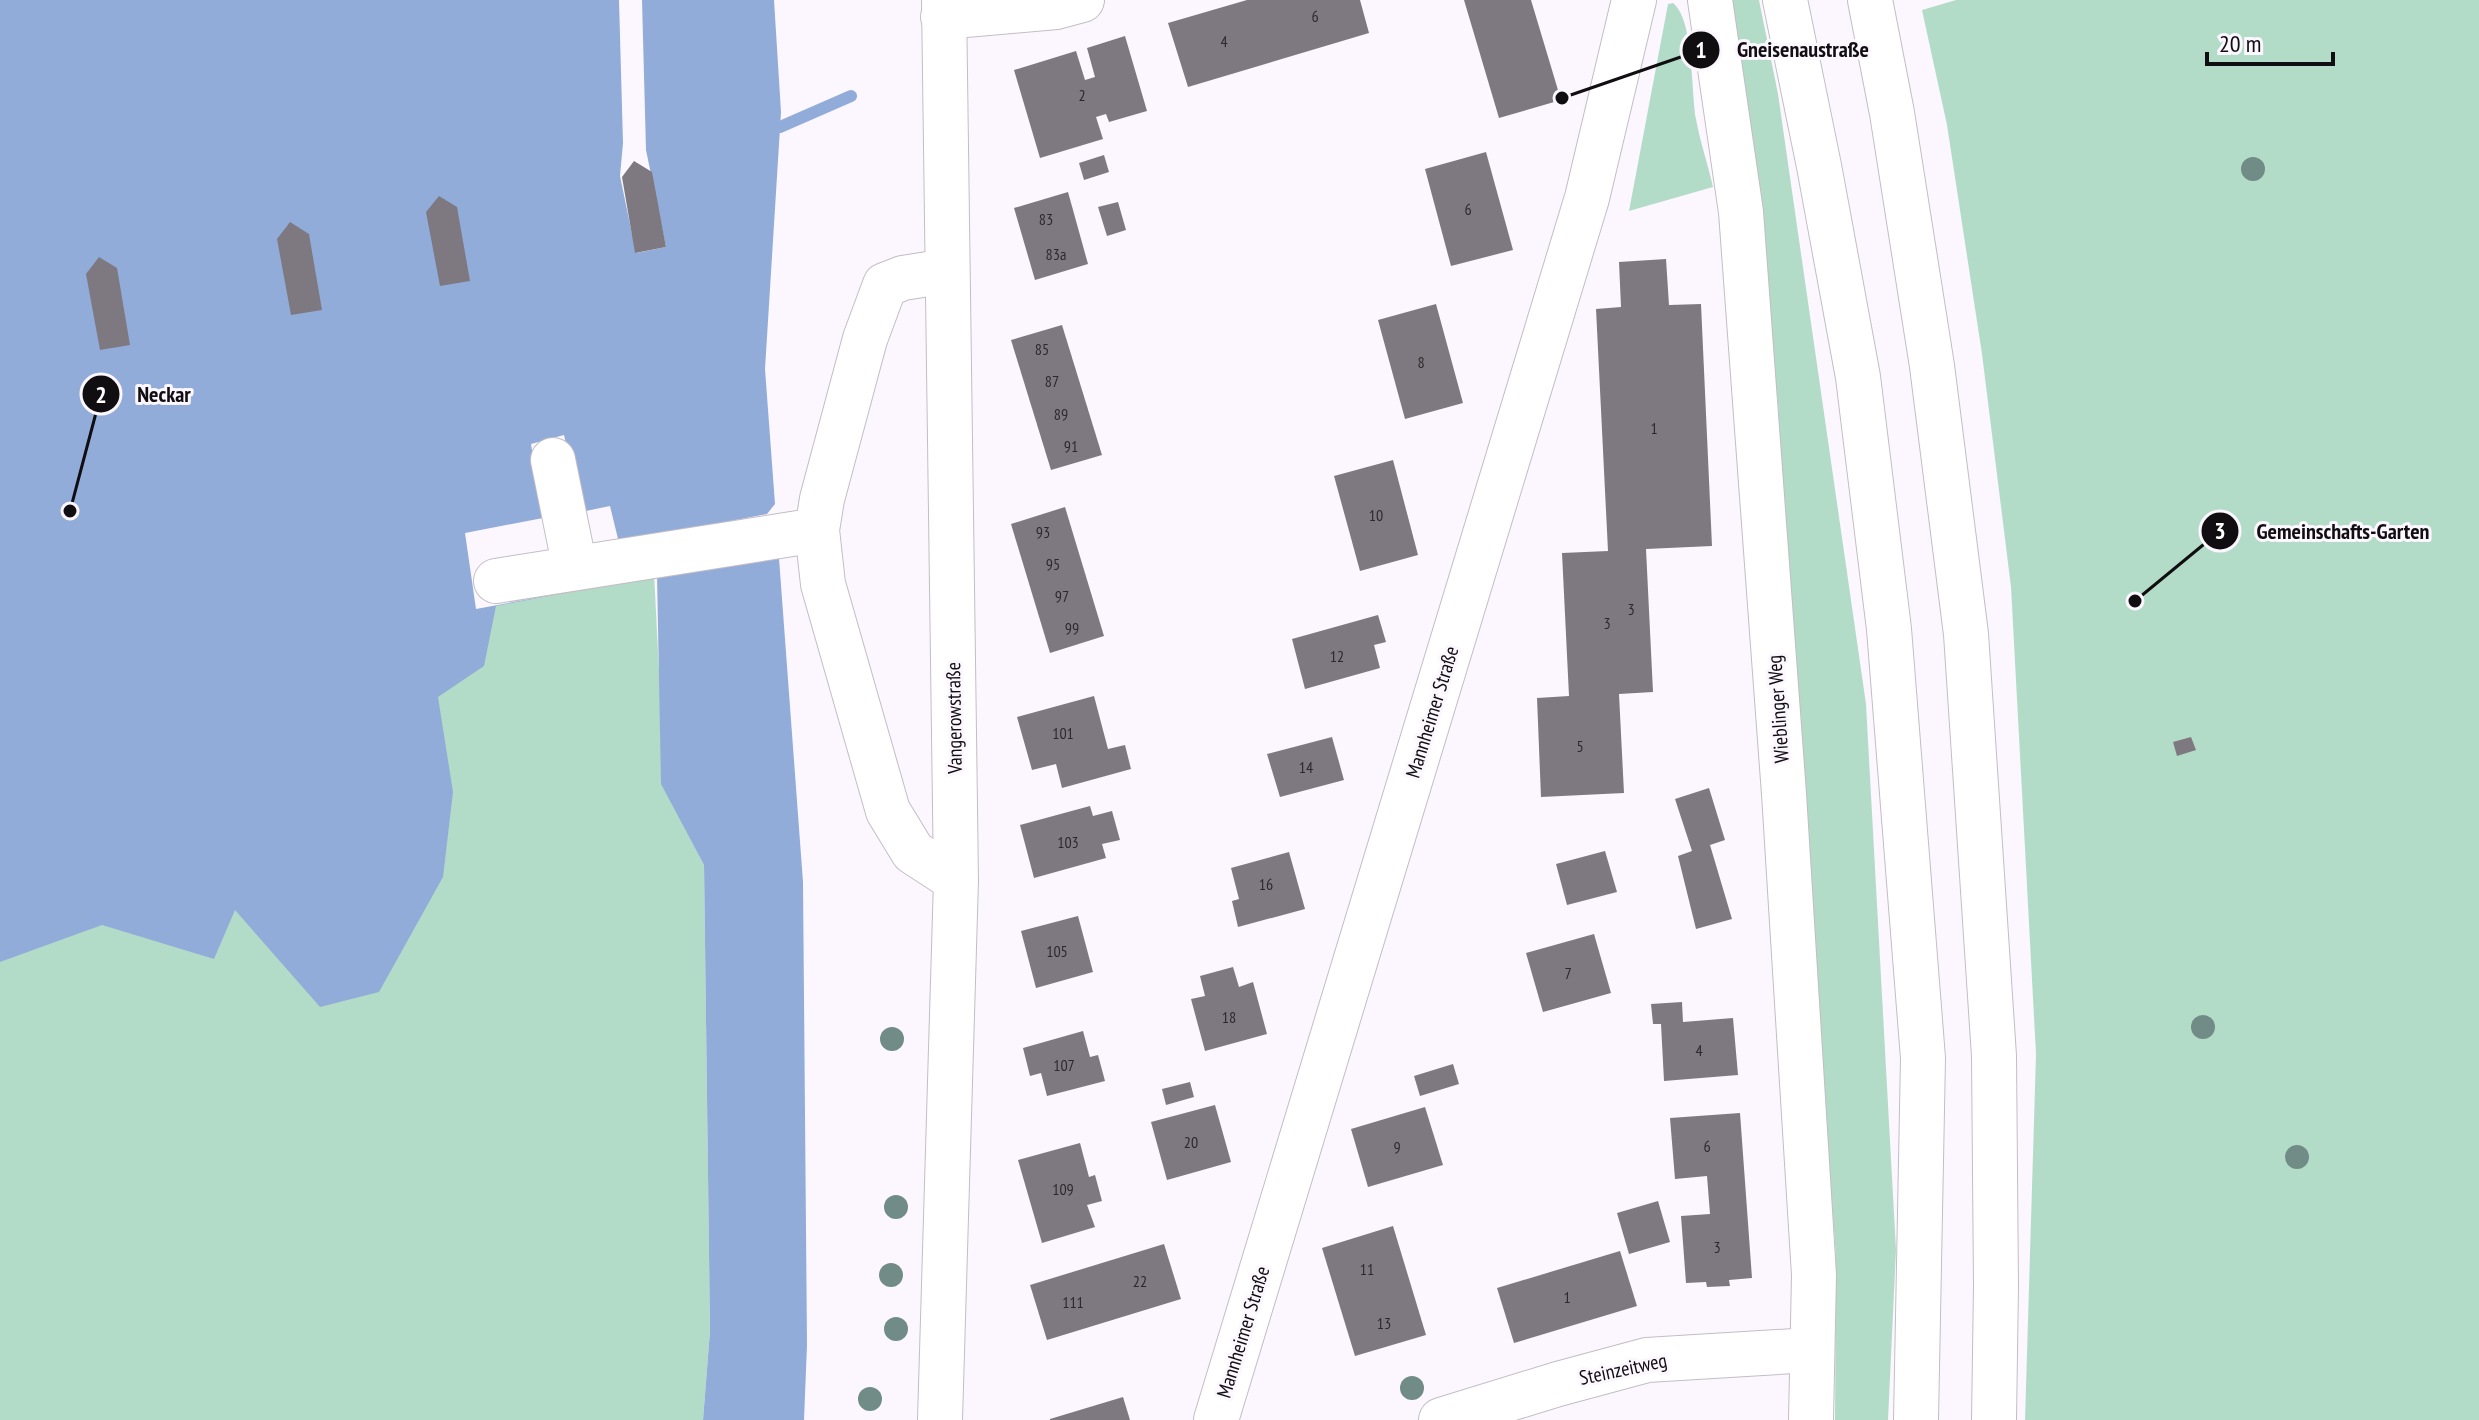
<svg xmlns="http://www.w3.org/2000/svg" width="2479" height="1420" viewBox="0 0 2479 1420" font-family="'PT Sans Narrow',sans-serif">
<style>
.green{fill:#b3dcc8}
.water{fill:#92acd9}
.pier{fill:#fcf7fe}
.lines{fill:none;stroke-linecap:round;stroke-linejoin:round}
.stream{stroke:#92acd9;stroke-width:12}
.building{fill:#7e7980}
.minor-casing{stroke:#c3bdc5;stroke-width:46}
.highway-casing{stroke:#c3bdc5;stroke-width:46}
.minor{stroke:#fff;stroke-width:44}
.highway{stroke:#fff;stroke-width:44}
.tree{fill:#718c86}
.labels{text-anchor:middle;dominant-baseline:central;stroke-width:6;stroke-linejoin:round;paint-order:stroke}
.number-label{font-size:16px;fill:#2c292d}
.street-label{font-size:20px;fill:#100e11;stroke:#fcf7fe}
.leader{fill:none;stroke:#100e11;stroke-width:3}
.callout-dot{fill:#100e11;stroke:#fcf7fe;stroke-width:3}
.mark-label{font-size:24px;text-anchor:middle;font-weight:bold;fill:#fff}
.callout-label{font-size:22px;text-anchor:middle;font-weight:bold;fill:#100e11;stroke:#fcf7fe;stroke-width:6;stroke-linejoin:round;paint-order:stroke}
</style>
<rect width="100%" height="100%" fill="#fcf7fe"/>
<g class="green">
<polygon points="1732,0 1759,0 1778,94 1866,704 1896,1250 1888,1420 1835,1420 1836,1257 1797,735 1778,404 1755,163"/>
<polygon points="1956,0 2479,0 2479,1420 2025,1420 2036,1054 2011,587 1982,354 1947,125 1922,10"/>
<path d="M1673,3C1694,19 1691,91 1696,119C1700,142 1708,164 1713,187L1629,211L1668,4Z"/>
<polygon points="637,235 665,790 704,865 710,1331 703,1420 0,1420 0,352"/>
</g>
<polygon class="water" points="0,0 619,0 623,143 620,176 636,253 666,247 646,150 642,0 774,0 781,112 765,369 803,882 807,1345 804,1420 703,1420 710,1331 704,865 661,784 657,575 496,606 484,666 438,697 453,792 443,877 379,992 320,1007 235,910 214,959 102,925 0,962"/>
<polygon class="pier" points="564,435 581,512 610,506 619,543 767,514 779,499 781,529 658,575 476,609 465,533 543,518 531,444"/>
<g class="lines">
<polyline class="stream" points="780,127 851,96"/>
</g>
<g class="building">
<polygon points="1247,0 1360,0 1369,33 1188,87 1168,23"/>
<polygon points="1464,0 1531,0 1561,100 1499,118"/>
<polygon points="1125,36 1147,111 1109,122 1106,114 1096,117 1103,139 1040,158 1014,70 1076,51 1085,80 1095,77 1087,48"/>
<polygon points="1486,152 1513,250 1451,266 1425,169"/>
<polygon points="1104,155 1109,172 1084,180 1079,163"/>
<polygon points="634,161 652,172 666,247 635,253 622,177"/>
<polygon points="1068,192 1088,264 1035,280 1014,208"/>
<polygon points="439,196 457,207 470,281 440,286 426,212"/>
<polygon points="1118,202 1126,230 1107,236 1098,207"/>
<polygon points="290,222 309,234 322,310 291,315 277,239"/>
<polygon points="99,257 117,268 130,345 100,350 86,274"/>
<polygon points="1666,259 1669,305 1701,304 1712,546 1646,549 1653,692 1619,694 1624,793 1541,797 1537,698 1569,696 1562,553 1608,551 1596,309 1621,307 1619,262"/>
<polygon points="1436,304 1463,403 1405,419 1378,320"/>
<polygon points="1062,325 1102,455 1051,470 1011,340"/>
<polygon points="1393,460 1418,555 1360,571 1334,476"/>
<polygon points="1065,507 1104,636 1050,653 1011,524"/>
<polygon points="1378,615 1386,642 1374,645 1380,668 1305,689 1292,639"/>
<polygon points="1094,696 1108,749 1125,745 1131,769 1062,788 1056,764 1032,770 1017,717"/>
<polygon points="1332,737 1344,780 1280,797 1267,754"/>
<polygon points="2191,737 2196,750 2177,756 2173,742"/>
<polygon points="1709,788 1725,840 1710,845 1732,919 1696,929 1678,856 1692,851 1675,799"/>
<polygon points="1090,806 1093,816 1112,811 1120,840 1102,844 1106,858 1034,878 1020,825"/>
<polygon points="1605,851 1617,892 1567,905 1556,864"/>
<polygon points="1289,852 1305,909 1238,927 1232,901 1239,899 1231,868"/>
<polygon points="1078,916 1093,972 1036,988 1021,931"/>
<polygon points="1594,934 1611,993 1543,1012 1526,953"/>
<polygon points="1233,967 1239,987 1253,982 1267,1034 1205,1051 1191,999 1205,996 1200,976"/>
<polygon points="1682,1002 1683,1022 1733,1018 1738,1075 1664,1081 1661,1024 1653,1024 1651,1004"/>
<polygon points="1083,1031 1090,1057 1098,1055 1105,1081 1047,1096 1041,1073 1030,1076 1023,1048"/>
<polygon points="1453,1064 1459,1084 1420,1096 1414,1076"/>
<polygon points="1190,1082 1194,1097 1166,1105 1162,1089"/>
<polygon points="1215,1105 1231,1162 1167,1180 1151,1122"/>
<polygon points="1425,1107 1443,1165 1368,1187 1351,1129"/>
<polygon points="1740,1113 1752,1278 1729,1280 1730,1286 1707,1287 1706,1282 1686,1283 1681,1216 1710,1214 1707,1176 1675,1179 1670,1118"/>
<polygon points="1080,1143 1089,1177 1095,1175 1102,1201 1087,1205 1095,1227 1042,1243 1018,1160"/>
<polygon points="1658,1201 1670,1242 1629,1254 1617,1213"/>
<polygon points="1393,1226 1426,1335 1355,1356 1322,1248"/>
<polygon points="1164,1244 1181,1299 1047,1340 1030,1285"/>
<polygon points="1620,1251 1637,1306 1514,1343 1497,1288"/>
<polygon points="1123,1397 1130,1420 1050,1420 1050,1419"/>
</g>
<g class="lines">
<g class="minor-casing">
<g id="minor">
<polyline points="1710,0 1741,212 1784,794 1814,1275 1811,1420"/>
<polyline points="943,17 1056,7 1082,0"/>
<polyline points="947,271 903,278 885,285 865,339 822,499 817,530 823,584 888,811 913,852 956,880"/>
<polyline points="553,460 575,568"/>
<polyline points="496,581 817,530"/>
<polyline points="940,1420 956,880 944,0"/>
<polyline points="1216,1420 1587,198 1634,0"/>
<polyline points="1441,1420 1558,1384 1647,1360 1811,1350"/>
</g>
</g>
<g class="highway-casing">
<g id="highway">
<polyline points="1785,0 1819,166 1858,377 1889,629 1923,1058 1916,1420"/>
<polyline points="1870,0 1892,113 1932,366 1966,634 1994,1056 1996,1286 1994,1420"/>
</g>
</g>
<use href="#minor" class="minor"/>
<use href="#highway" class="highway"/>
</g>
<g class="tree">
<circle cx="2253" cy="169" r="12"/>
<circle cx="2203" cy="1027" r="12"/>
<circle cx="892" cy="1039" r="12"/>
<circle cx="2297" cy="1157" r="12"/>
<circle cx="896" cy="1207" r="12"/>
<circle cx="891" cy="1275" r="12"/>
<circle cx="896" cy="1329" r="12"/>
<circle cx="1412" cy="1388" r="12"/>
<circle cx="870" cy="1399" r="12"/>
</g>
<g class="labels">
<g class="number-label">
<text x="1315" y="16">6</text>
<text x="1224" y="41">4</text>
<text x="1082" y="95">2</text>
<text x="1468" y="209">6</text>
<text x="1046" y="219">83</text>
<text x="1056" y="254">83a</text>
<text x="1042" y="349">85</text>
<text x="1421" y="362">8</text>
<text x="1052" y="381">87</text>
<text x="1061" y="414">89</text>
<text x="1654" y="428">1</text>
<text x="1071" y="446">91</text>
<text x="1376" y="515">10</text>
<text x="1043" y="532">93</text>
<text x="1053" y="564">95</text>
<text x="1062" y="596">97</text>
<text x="1631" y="609">3</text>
<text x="1607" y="623">3</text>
<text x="1072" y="628">99</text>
<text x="1337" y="656">12</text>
<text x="1063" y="733">101</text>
<text x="1580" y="746">5</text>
<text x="1306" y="767">14</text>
<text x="1068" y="842">103</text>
<text x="1266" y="884">16</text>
<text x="1057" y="951">105</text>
<text x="1568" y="973">7</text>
<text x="1229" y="1017">18</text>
<text x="1699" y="1050">4</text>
<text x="1064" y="1065">107</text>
<text x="1191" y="1142">20</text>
<text x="1707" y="1146">6</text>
<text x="1397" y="1147">9</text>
<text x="1063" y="1189">109</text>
<text x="1717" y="1247">3</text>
<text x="1367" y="1269">11</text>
<text x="1140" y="1281">22</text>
<text x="1567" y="1297">1</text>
<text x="1073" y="1302">111</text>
<text x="1384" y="1323">13</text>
</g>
<g class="street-label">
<text transform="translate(1778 709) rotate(-94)">Wieblinger Weg</text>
<text transform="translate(1432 712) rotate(-73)">Mannheimer Straße</text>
<text transform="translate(954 718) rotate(-91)">Vangerowstraße</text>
<text transform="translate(1243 1332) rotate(-73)">Mannheimer Straße</text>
<text transform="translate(1623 1369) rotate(-12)">Steinzeitweg</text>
</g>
</g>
<path class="leader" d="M1562 98L1701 50M70 511L101 394M2135 601L2220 531"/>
<g class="callout-dot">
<circle cx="1562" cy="98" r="8"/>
<circle cx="70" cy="511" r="8"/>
<circle cx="2135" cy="601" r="8"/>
<circle cx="1701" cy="50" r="20"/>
<circle cx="101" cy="394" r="20"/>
<circle cx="2220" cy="531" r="20"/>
</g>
<g class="mark-label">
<text x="1701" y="58">1</text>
<text x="101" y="403">2</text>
<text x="2220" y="539">3</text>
</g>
<g class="callout-label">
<text x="1803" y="57">Gneisenaustraße</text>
<text x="164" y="402">Neckar</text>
<text x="2343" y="539">Gemeinschafts-Garten</text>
</g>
<path d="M2207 52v12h126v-12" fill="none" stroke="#100e11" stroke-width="4"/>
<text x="2219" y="52" font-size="24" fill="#100e11" stroke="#fcf7fe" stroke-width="6" paint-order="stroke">20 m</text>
</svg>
